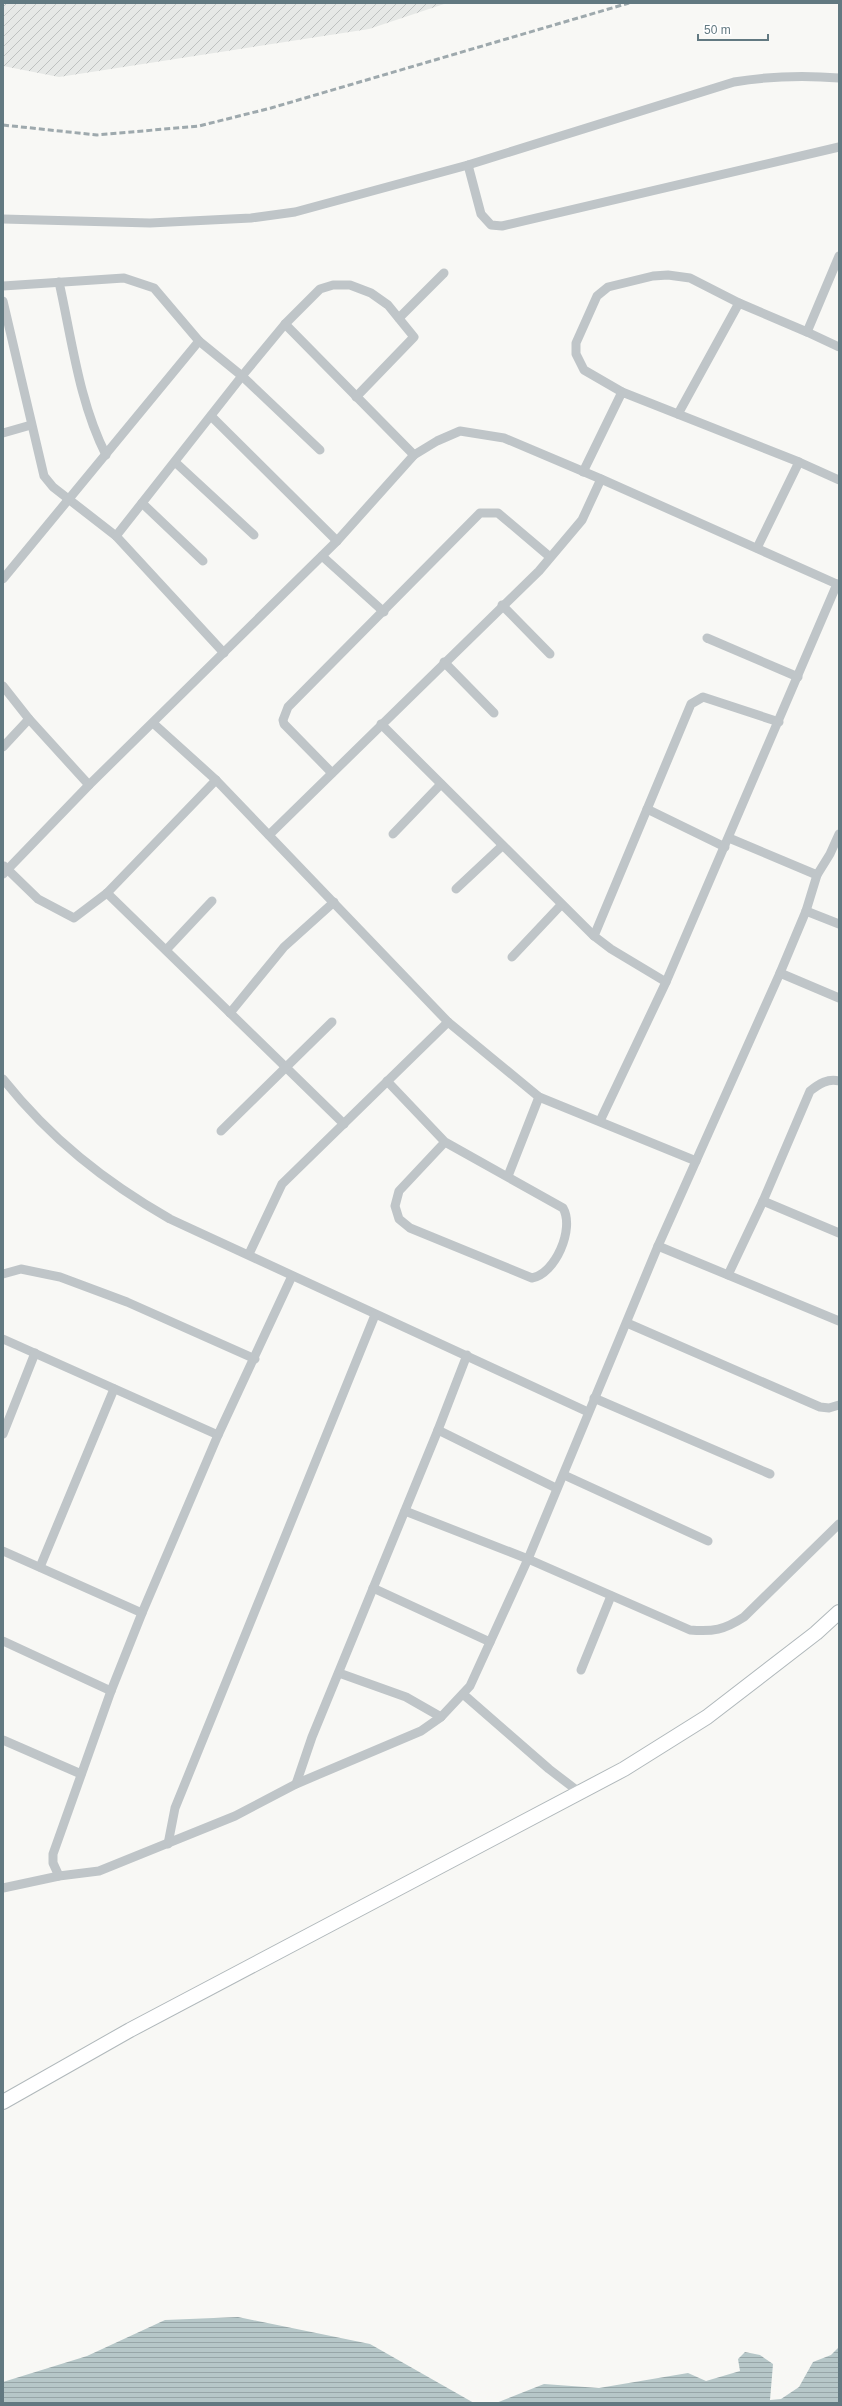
<svg xmlns="http://www.w3.org/2000/svg" width="842" height="2406" viewBox="0 0 842 2406" font-family="Helvetica,sans-serif">
<style>
.industrial{fill:url(#industrial-furrows)}
.water{fill:url(#water-rules)}
.lines{fill:none;stroke-linecap:round;stroke-linejoin:round}
.primary-casing{stroke:#b0b8bb;stroke-width:16}
.street{stroke:#bfc5c8;stroke-width:9}
.primary{stroke:#fff;stroke-width:14}
.rail{stroke:#9ea9ad;stroke-width:3;stroke-dasharray:6 3;stroke-linecap:butt}
</style>
<defs>
<pattern id="industrial-furrows" width="10" height="10" patternUnits="userSpaceOnUse"><rect width="10" height="10" fill="#e6e8e6"/><path d="M-1 1l2-2M0 10L10 0M9 11l2-2" fill="none" stroke="#bec1c0"/></pattern>
<pattern id="water-rules" width="6" height="5" patternUnits="userSpaceOnUse"><rect width="6" height="5" fill="#b6c7c8"/><path d="M0 2.5h6" fill="none" stroke="#97a6a8"/></pattern>
</defs>
<rect width="100%" height="100%" fill="#f8f8f5"/>
<polygon class="industrial" points="3,3 447,3 369,29 59,77 3,66"/>
<g class="water">
<polygon points="238,2317 370,2344 474,2403 3,2403 3,2382 87,2356 165,2320"/>
<polygon points="839,2347 839,2403 496,2403 544,2384 599,2388 688,2373 706,2381 740,2371 738,2359 745,2352 760,2355 773,2364 770,2400 781,2399 799,2387 813,2362 831,2355"/>
</g>
<g class="lines">
<g class="primary-casing">
<polyline id="primary" points="3,2102 130,2030 624,1769 707,1717 816,1633 839,1612"/>
</g>
<g class="street">
<polyline points="468,165 481,214 491,225 502,226 839,147"/>
<path d="M3,219L150,223L251,218L295,212L468,165L734,82C770,76 803,75 839,78"/>
<path d="M59,282C72,340 79,402 106,455"/>
<polyline points="3,286 124,278 154,288 199,341 242,376 116,536 53,487 44,476 3,301"/>
<polyline points="399,318 444,273"/>
<polyline points="285,324 414,455"/>
<polyline points="807,332 839,347"/>
<polyline points="622,392 584,370 576,354 576,343 597,296 608,287 653,276 668,275 690,278 739,303 807,332 839,256"/>
<polyline points="678,414 739,303"/>
<polyline points="211,416 337,541"/>
<polyline points="3,433 31,425"/>
<polyline points="320,450 242,376 285,324 320,289 333,285 350,285 371,293 388,305 414,337 356,397"/>
<polyline points="175,462 254,535"/>
<polyline points="583,472 622,392 799,462 839,480"/>
<polyline points="142,503 203,561"/>
<polyline points="116,536 224,653"/>
<polyline points="757,548 799,462"/>
<polyline points="322,556 384,612"/>
<polyline points="3,579 199,341"/>
<polyline points="502,605 550,654"/>
<polyline points="707,638 798,677"/>
<polyline points="444,662 494,713"/>
<polyline points="3,686 29,719 89,785"/>
<polyline points="153,723 216,780 448,1022 539,1097 696,1161"/>
<polyline points="381,724 594,936"/>
<polyline points="3,747 29,719"/>
<polyline points="332,773 284,724 283,720 288,707 480,513 498,513 550,557"/>
<polyline points="647,809 725,847"/>
<polyline points="393,834 441,784"/>
<polyline points="269,835 539,571 582,520 601,479"/>
<polyline points="729,838 817,875"/>
<polyline points="4,866 38,899 74,918 107,893 216,780"/>
<polyline points="3,874 89,785 337,541 414,455 437,441 460,431 504,438 601,479 839,585"/>
<polyline points="456,889 502,846"/>
<polyline points="107,893 344,1124"/>
<polyline points="806,911 839,924"/>
<polyline points="166,950 212,901"/>
<polyline points="512,957 561,905"/>
<polyline points="780,973 839,998"/>
<polyline points="666,982 611,949 594,936 691,704 703,697 779,722"/>
<polyline points="230,1013 284,947 334,902"/>
<path d="M3,1079C51,1139 104,1181 170,1219L588,1412"/>
<path d="M387,1081L445,1142L563,1208C575,1229 555,1274 532,1278L410,1228L399,1219L395,1206L399,1191L445,1142"/>
<polyline points="600,1121 666,982 837,584"/>
<polyline points="221,1131 332,1022"/>
<polyline points="508,1176 539,1097"/>
<polyline points="763,1201 839,1233"/>
<polyline points="658,1246 839,1321"/>
<polyline points="249,1254 282,1184 448,1022"/>
<polyline points="3,1274 21,1269 60,1277 127,1302 255,1359"/>
<path d="M728,1275L763,1201L810,1091C819,1084 828,1078 839,1081"/>
<polyline points="627,1323 820,1407 829,1408 839,1405"/>
<polyline points="3,1339 218,1435"/>
<polyline points="594,1398 770,1474"/>
<polyline points="438,1430 556,1488"/>
<polyline points="3,1434 35,1353"/>
<polyline points="564,1475 708,1541"/>
<path d="M405,1511L528,1559L690,1630C713,1632 724,1630 744,1617L839,1524"/>
<polyline points="3,1551 142,1613"/>
<polyline points="40,1567 114,1389"/>
<polyline points="373,1588 490,1642"/>
<polyline points="3,1641 111,1691"/>
<polyline points="581,1670 611,1596"/>
<polyline points="339,1673 406,1697 441,1717"/>
<polyline points="463,1694 549,1769 579,1792"/>
<polyline points="3,1740 81,1774"/>
<polyline points="296,1784 312,1737 438,1430 467,1355"/>
<polyline points="168,1844 175,1808 375,1315"/>
<polyline points="59,1876 53,1863 53,1854 111,1691 142,1613 218,1435 292,1276"/>
<polyline points="3,1888 59,1876 99,1871 235,1816 296,1784 421,1731 441,1717 470,1686 528,1559 658,1246 780,973 806,911 817,875 830,854 839,834"/>
</g>
<use href="#primary" class="primary"/>
<polyline class="rail" points="3,125 97,135 199,126 271,108 629,3"/>
</g>
<rect width="842" height="2406" fill="none" stroke="#627981" stroke-width="8"/>
<path d="M698 34v6h70v-6" fill="none" stroke="#627981" stroke-width="2"/>
<text x="704" y="34" font-size="12" fill="#627981" stroke="#ffffff" stroke-width="3" paint-order="stroke">50 m</text>
</svg>
